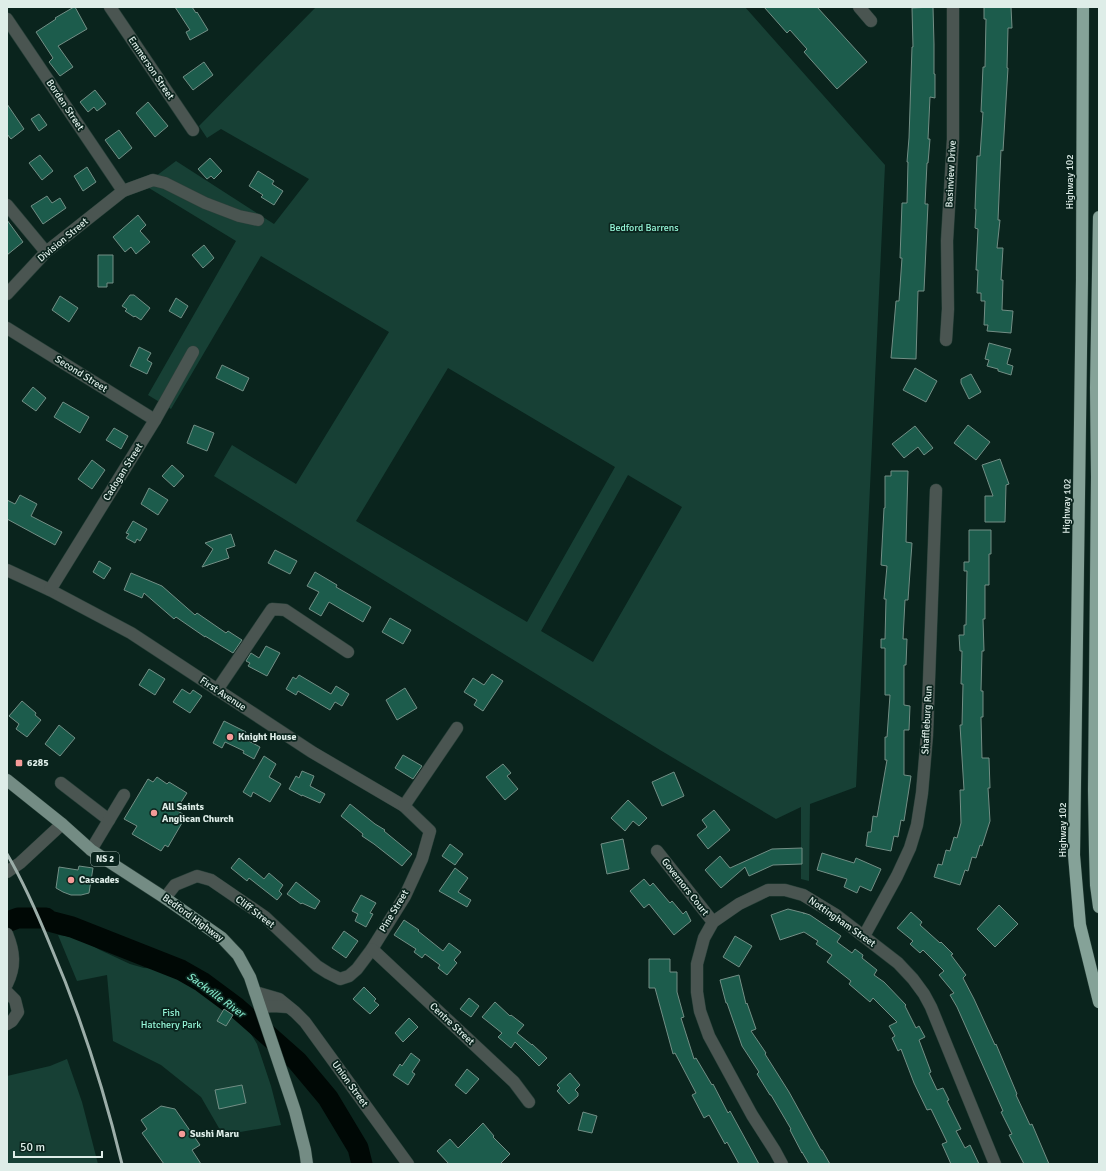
<svg xmlns="http://www.w3.org/2000/svg" width="1106" height="1171" viewBox="0 0 1106 1171" font-family="Signika,sans-serif">
<style>
.green{fill:#174035;fill-rule:evenodd}
.lines{fill:none;stroke-linecap:round;stroke-linejoin:round}
.river{stroke:#000805;stroke-width:21}
.building{fill:#1c5c4c;stroke:#728e85}
.minor-casing{stroke:#284039;stroke-width:13}
.major-casing{stroke:#284039;stroke-width:13}
.highway-casing{stroke:#284039;stroke-width:13}
.minor{stroke:#4a5551;stroke-width:12}
.major{stroke:#748c84;stroke-width:12}
.highway{stroke:#85a298;stroke-width:12}
.rail{stroke:#9caea9;stroke-width:3}
.poi-dot{fill:#f59b98;stroke:#0a241d;stroke-width:1.5}
.labels{text-anchor:middle;dominant-baseline:central;stroke-width:3.5;stroke-linejoin:round;paint-order:stroke}
.shield{fill:#0a241d;stroke:#9eb1ab;stroke-width:1}
.shield-label{font-size:9px;font-weight:bold;fill:#deede8}
.street-label{font-size:10px;fill:#deede8;stroke:#0a241d}
.park-label{font-size:10px;fill:#95f5d7;stroke:#0a241d}
.poi-label{font-size:10px;font-weight:bold;fill:#deede8;stroke:#0a241d;text-anchor:start}
.water-label{font-size:11px;font-style:italic;fill:#81e1c4;stroke:#0a241d}
</style>
<rect width="100%" height="100%" fill="#0a241d"/>
<g class="green">
<path d="M316,7H745L885,165L856,787L810,804L809,881L801,879V807L776,819L660,750L214,476L232,445L296,484L389,332L261,256L171,409L148,395L236,241L144,185L176,161L274,224L309,179L221,129L207,138L199,126ZM448,368L615,467L527,622L356,521ZM628,475L682,507L593,662L541,631Z"/>
<polygon points="58,935 66,936 82,940 100,950 130,964 144,968 165,969 178,972 193,977 200,982 205,983 205,987 208,990 240,1016 257,1044 271,1086 281,1125 223,1135 201,1097 161,1065 113,1041 107,975 77,981"/>
<polygon points="67,1059 82,1102 98,1164 7,1164 7,1076 50,1066"/>
</g>
<g class="lines">
<polyline class="river" points="7,922 18,918 46,918 49,921 72,927 181,970 202,982 237,1008 297,1061 328,1098 358,1148 362,1164"/>
</g>
<g class="building">
<polygon points="74,7 75,7 87,29 58,46 73,67 60,76 49,62 53,58 36,32 56,19 55,18"/>
<polygon points="175,7 192,7 196,13 197,12 208,30 190,40 186,32 190,30"/>
<polygon points="764,7 817,7 867,62 837,89 804,52 807,49 790,30 787,33"/>
<polygon points="933,7 934,44 934,74 935,74 935,98 930,97 928,139 930,139 928,163 927,163 925,204 928,204 924,291 918,291 916,359 891,358 896,301 899,301 902,258 900,258 902,203 907,203 908,162 907,162 909,138 912,47 913,47 912,8"/>
<polygon points="984,7 1011,7 1012,28 1008,28 1007,68 1008,68 1003,151 1001,150 998,220 1000,220 997,248 1003,248 1001,280 1003,280 1002,310 1013,311 1011,333 987,331 988,325 984,325 985,301 981,301 981,293 977,293 978,270 976,270 978,229 975,228 976,209 975,209 977,156 980,156 983,112 981,112 983,67 985,67 986,19 984,19"/>
<polygon points="204,62 213,75 193,90 183,77"/>
<polygon points="95,90 106,104 97,111 94,107 88,112 80,102"/>
<polygon points="148,102 168,126 155,137 136,113"/>
<polygon points="7,104 24,129 11,139 7,134"/>
<polygon points="39,114 47,125 39,131 31,119"/>
<polygon points="119,130 132,148 119,159 105,140"/>
<polygon points="40,155 53,171 42,180 29,163"/>
<polygon points="210,158 222,171 214,179 211,176 207,179 198,169"/>
<polygon points="87,167 96,182 83,191 74,176"/>
<polygon points="258,171 274,181 272,184 283,191 274,205 261,197 263,195 249,186"/>
<polygon points="47,196 52,203 60,198 66,208 43,224 31,206"/>
<polygon points="138,215 146,225 140,231 150,242 136,254 131,247 125,252 113,237"/>
<polygon points="7,220 23,242 7,255"/>
<polygon points="204,245 214,258 203,268 192,255"/>
<polygon points="98,255 113,255 113,283 107,283 107,287 98,287"/>
<polygon points="130,295 134,295 150,308 141,320 135,316 134,317 125,311 127,309 122,306"/>
<polygon points="60,296 78,308 69,322 52,310"/>
<polygon points="176,298 188,306 181,318 169,311"/>
<polygon points="989,343 1011,349 1007,364 1013,366 1011,375 998,371 998,369 987,366 989,360 985,359"/>
<polygon points="139,347 151,353 147,360 152,363 147,374 130,366"/>
<polygon points="222,365 249,378 243,391 216,378"/>
<polygon points="915,368 937,381 926,402 903,390"/>
<polygon points="971,374 981,392 969,399 961,383 961,379"/>
<polygon points="33,387 46,398 36,411 22,401"/>
<polygon points="63,402 89,417 80,433 54,417"/>
<polygon points="194,425 214,433 207,451 187,443"/>
<polygon points="968,425 990,442 976,460 954,443"/>
<polygon points="915,426 933,448 924,455 918,447 904,458 892,444"/>
<polygon points="114,428 128,436 121,449 106,440"/>
<polygon points="1000,459 1009,484 1006,485 1005,522 985,522 985,496 993,496 982,465"/>
<polygon points="92,460 105,470 92,489 78,479"/>
<polygon points="172,465 184,476 174,487 162,476"/>
<polygon points="891,471 908,471 906,542 912,543 908,600 905,600 903,639 907,639 906,665 904,665 904,705 910,706 909,730 904,730 904,775 911,776 904,821 901,820 898,837 894,836 891,851 866,846 868,832 871,832 873,816 877,817 887,760 885,760 885,737 887,737 890,695 885,695 885,648 881,648 881,639 885,639 886,599 884,599 887,566 881,565 884,508 885,508 885,476 891,476"/>
<polygon points="149,488 168,500 158,515 141,504"/>
<polygon points="20,495 37,504 31,516 62,532 55,545 7,519 7,500 15,504"/>
<polygon points="133,521 147,529 140,541 137,539 135,543 126,538 129,534 126,533"/>
<polygon points="969,530 991,530 991,554 989,554 989,585 985,585 985,619 983,619 984,651 982,651 981,691 983,691 983,717 981,717 982,758 989,758 990,788 988,788 990,821 982,846 980,845 976,858 972,857 968,871 965,870 960,885 934,877 938,864 942,865 946,850 950,851 954,837 957,838 961,823 960,790 964,790 960,725 962,725 963,684 961,684 962,651 960,651 959,635 964,635 964,625 966,625 967,571 964,571 964,562 969,562"/>
<polygon points="231,534 235,546 226,549 229,558 202,567 213,549 205,543"/>
<polygon points="275,550 297,561 290,574 268,563"/>
<polygon points="99,561 111,568 104,579 93,572"/>
<polygon points="315,572 337,585 336,587 371,607 363,622 329,602 321,616 309,609 319,592 307,586"/>
<polygon points="131,573 162,586 195,615 197,613 226,633 228,631 242,640 233,653 205,636 205,637 176,617 174,619 144,593 142,598 124,590"/>
<polygon points="390,618 411,630 403,644 382,632"/>
<polygon points="266,646 280,653 267,676 248,666 250,663 246,661 251,653 259,658"/>
<polygon points="149,669 165,679 155,695 139,685"/>
<polygon points="492,674 503,681 483,711 474,705 477,700 464,692 473,678 484,685"/>
<polygon points="299,675 331,694 336,686 349,694 342,706 335,702 330,710 298,691 296,695 286,689 293,677 296,679"/>
<polygon points="405,688 417,708 397,720 386,700"/>
<polygon points="182,689 190,694 193,690 202,696 190,713 173,702"/>
<polygon points="22,701 36,713 35,715 41,720 27,737 16,729 19,724 9,716"/>
<polygon points="224,721 246,732 243,738 260,747 254,759 243,753 244,751 225,742 222,748 213,743"/>
<polygon points="59,725 75,738 60,756 45,744"/>
<polygon points="403,755 422,766 413,779 395,768"/>
<polygon points="264,756 276,764 269,777 281,784 270,802 253,792 251,797 243,792"/>
<polygon points="503,764 511,773 507,776 518,789 505,800 486,777"/>
<polygon points="302,771 314,776 310,786 325,794 320,803 302,795 302,796 289,789 296,776 299,778"/>
<polygon points="674,772 684,796 662,806 652,782"/>
<polygon points="157,777 167,784 169,782 187,793 176,810 186,816 168,847 165,845 161,851 132,834 137,826 124,819 148,779 153,782"/>
<polygon points="628,800 647,818 639,826 633,821 625,831 611,818"/>
<polygon points="350,804 375,824 385,830 384,831 412,854 402,866 374,844 362,836 363,834 341,816"/>
<polygon points="714,810 730,830 708,849 697,835 707,827 702,820"/>
<polygon points="623,839 629,869 607,874 601,844"/>
<polygon points="450,844 463,854 455,865 442,856"/>
<polygon points="802,848 802,864 773,865 749,876 745,867 721,888 705,870 720,856 730,868 772,849"/>
<polygon points="822,853 854,863 856,858 881,869 871,891 860,886 857,893 844,887 847,879 817,870"/>
<polygon points="239,858 264,879 269,873 283,885 279,891 282,894 277,900 249,878 247,881 231,868"/>
<polygon points="79,866 93,868 89,893 81,895 71,895 63,892 56,888 59,867 78,870"/>
<polygon points="455,868 468,878 458,892 471,900 467,907 439,891"/>
<polygon points="644,879 650,886 653,883 670,903 672,901 683,914 686,911 691,921 674,935 649,904 644,908 630,891"/>
<polygon points="296,882 320,901 315,909 302,903 301,904 287,894"/>
<polygon points="361,895 376,903 370,913 373,914 366,927 355,921 358,914 352,911"/>
<polygon points="999,905 1018,924 995,947 977,929"/>
<polygon points="788,909 804,913 804,914 804,913 810,915 841,936 837,942 852,953 855,949 863,955 862,958 877,970 874,975 884,982 906,1005 905,1006 916,1028 919,1026 925,1037 919,1040 931,1072 929,1073 937,1090 943,1088 949,1100 947,1101 961,1129 956,1131 965,1148 970,1145 979,1164 951,1164 942,1144 947,1142 931,1109 927,1110 914,1083 901,1049 898,1051 892,1038 895,1036 889,1026 897,1022 873,998 870,1002 849,984 851,981 827,962 832,955 816,944 818,941 804,932 780,940 771,915"/>
<polygon points="911,912 922,922 920,925 940,943 941,942 953,954 951,955 966,975 963,978 974,999 995,1045 996,1044 1017,1094 1016,1095 1030,1125 1032,1124 1049,1164 1024,1164 1009,1135 1012,1134 1001,1112 1003,1111 969,1034 957,1007 950,995 954,993 939,975 944,971 923,950 920,953 910,944 913,941 897,928"/>
<polygon points="404,920 419,930 418,931 443,951 449,943 461,952 454,960 457,963 447,975 438,968 440,965 425,954 422,958 414,952 416,949 394,935"/>
<polygon points="344,931 358,941 346,958 332,948"/>
<polygon points="735,936 752,946 739,967 723,957"/>
<polygon points="649,959 670,959 670,972 677,972 677,992 684,1017 681,1018 694,1059 696,1058 712,1085 713,1084 728,1113 730,1111 759,1164 739,1164 727,1142 725,1144 709,1115 704,1118 692,1095 696,1093 675,1053 673,1054 655,988 649,988"/>
<polygon points="739,975 746,1004 747,1003 756,1029 751,1031 766,1053 765,1054 789,1092 821,1150 822,1150 830,1164 809,1164 802,1152 802,1153 790,1130 791,1129 771,1095 770,1095 757,1074 759,1072 742,1046 727,1003 726,1003 720,980"/>
<polygon points="364,987 376,999 374,1001 379,1005 370,1014 353,999"/>
<polygon points="469,998 479,1006 471,1017 460,1009"/>
<polygon points="495,1002 510,1016 511,1015 524,1025 517,1033 532,1045 532,1044 547,1058 539,1066 515,1042 511,1048 498,1037 502,1033 482,1017"/>
<polygon points="224,1009 233,1015 226,1026 217,1021"/>
<polygon points="409,1018 418,1027 403,1042 395,1033"/>
<polygon points="411,1053 420,1060 412,1072 415,1074 408,1085 393,1075 400,1064 402,1066"/>
<polygon points="467,1069 479,1079 466,1094 455,1085"/>
<polygon points="570,1073 580,1085 575,1090 578,1093 578,1096 569,1104 557,1091 560,1088 557,1085"/>
<polygon points="242,1085 246,1103 219,1109 215,1090"/>
<polygon points="161,1106 175,1109 200,1145 192,1150 201,1164 164,1164 142,1133 147,1129 141,1120"/>
<polygon points="583,1112 597,1116 592,1133 578,1130"/>
<polygon points="483,1123 494,1136 493,1137 510,1154 500,1164 449,1164 437,1151 450,1139 458,1148"/>
</g>
<g class="lines">
<g class="minor-casing">
<g id="minor">
<polyline points="110,7 193,130"/>
<polyline points="859,7 871,21"/>
<polyline points="7,19 123,191"/>
<polyline points="7,205 46,252"/>
<polyline points="7,294 46,252 123,191 153,180 165,183 205,203 239,216 258,220"/>
<polyline points="7,328 155,420"/>
<polyline points="946,340 948,309 947,241 953,139 953,7"/>
<polyline points="7,570 50,590 131,633 312,752 404,806 430,831 422,859 405,896 372,949 357,969 349,976 340,979 328,973 317,966 265,917 211,880 197,876 175,885 165,898"/>
<polyline points="50,590 155,420 193,352"/>
<polyline points="217,690 272,609 285,610 348,652"/>
<polyline points="61,783 109,820"/>
<polyline points="404,806 457,728"/>
<polyline points="91,850 124,795"/>
<polyline points="657,851 713,922"/>
<polyline points="7,872 20,863 62,824"/>
<path d="M7,934C14,951 16,966 7,984"/>
<polyline points="864,936 897,876 910,848 917,825 922,793 927,735 936,490"/>
<polyline points="372,949 514,1082 529,1102"/>
<polyline points="7,992 15,1000 18,1012 12,1021 7,1024"/>
<polyline points="255,992 279,999 295,1012 305,1022 408,1164"/>
<polyline points="260,1007 274,1006 287,1007"/>
<polyline points="782,1164 775,1151 752,1115 709,1036 700,1011 697,992 697,964 704,938 713,922 739,904 768,890 785,890 803,895 836,915 898,963 913,979 924,994 931,1007 995,1164"/>
</g>
</g>
<g class="major-casing">
<polyline id="major" points="7,780 62,824 91,850 165,898 222,938 238,955 250,977 260,1007 295,1111 305,1150 307,1164"/>
</g>
<g class="highway-casing">
<g id="highway">
<polyline points="1083,7 1082,279 1074,855 1080,925 1099,1002"/>
<polyline points="1099,217 1096,388 1097,477 1094,790 1095,851 1096,885 1099,907"/>
</g>
</g>
<use href="#minor" class="minor"/>
<use href="#major" class="major"/>
<use href="#highway" class="highway"/>
<path class="rail" d="M7,854C24,883 38,915 51,947C81,1017 104,1090 122,1164"/>
</g>
<g class="poi-dot">
<circle cx="230" cy="737" r="4"/>
<rect x="15" y="759" width="8" height="8" rx="2"/>
<circle cx="154" cy="813" r="4"/>
<circle cx="71" cy="880" r="4"/>
<circle cx="182" cy="1134" r="4"/>
</g>
<g class="labels">
<rect class="shield" x="91" y="852" width="28" height="14" rx="3"/>
<g class="shield-label">
<text x="105" y="859">NS 2</text>
</g>
<g class="street-label">
<text transform="translate(151 68) rotate(56)">Emmerson Street</text>
<text transform="translate(65 105) rotate(56)">Borden Street</text>
<text transform="translate(951 174) rotate(-87)">Basinview Drive</text>
<text transform="translate(1070 182) rotate(-90)">Highway 102</text>
<text transform="translate(63 240) rotate(-40)">Division Street</text>
<text transform="translate(81 374) rotate(32)">Second Street</text>
<text transform="translate(123 472) rotate(-58)">Cadogan Street</text>
<text transform="translate(1067 506) rotate(-89)">Highway 102</text>
<text transform="translate(223 694) rotate(33)">First Avenue</text>
<text transform="translate(927 720) rotate(-87)">Shaffleburg Run</text>
<text transform="translate(1063 830) rotate(-90)">Highway 102</text>
<text transform="translate(685 887) rotate(52)">Governors Court</text>
<text transform="translate(394 911) rotate(-59)">Pine Street</text>
<text transform="translate(255 912) rotate(37)">Cliff Street</text>
<text transform="translate(193 918) rotate(36)">Bedford Highway</text>
<text transform="translate(842 922) rotate(35)">Nottingham Street</text>
<text transform="translate(452 1024) rotate(43)">Centre Street</text>
<text transform="translate(350 1084) rotate(54)">Union Street</text>
</g>
<g class="park-label">
<text x="644" y="228">Bedford Barrens</text>
<text x="171" y="1013">Fish<tspan x="171" dy="12">Hatchery Park</tspan></text>
</g>
<g class="poi-label">
<text x="238" y="737">Knight House</text>
<text x="27" y="763">6285</text>
<text x="162" y="807">All Saints<tspan x="162" dy="12">Anglican Church</tspan></text>
<text x="79" y="880">Cascades</text>
<text x="190" y="1134">Sushi Maru</text>
</g>
<g class="water-label">
<text transform="translate(216 995) rotate(36)">Sackville River</text>
</g>
</g>
<rect width="1106" height="1171" fill="none" stroke="#deede8" stroke-width="16"/>
<path d="M14 1151v6h88v-6" fill="none" stroke="#deede8" stroke-width="2"/>
<text x="20" y="1151" font-size="12" fill="#deede8" stroke="#0a241d" stroke-width="3" paint-order="stroke">50 m</text>
</svg>
